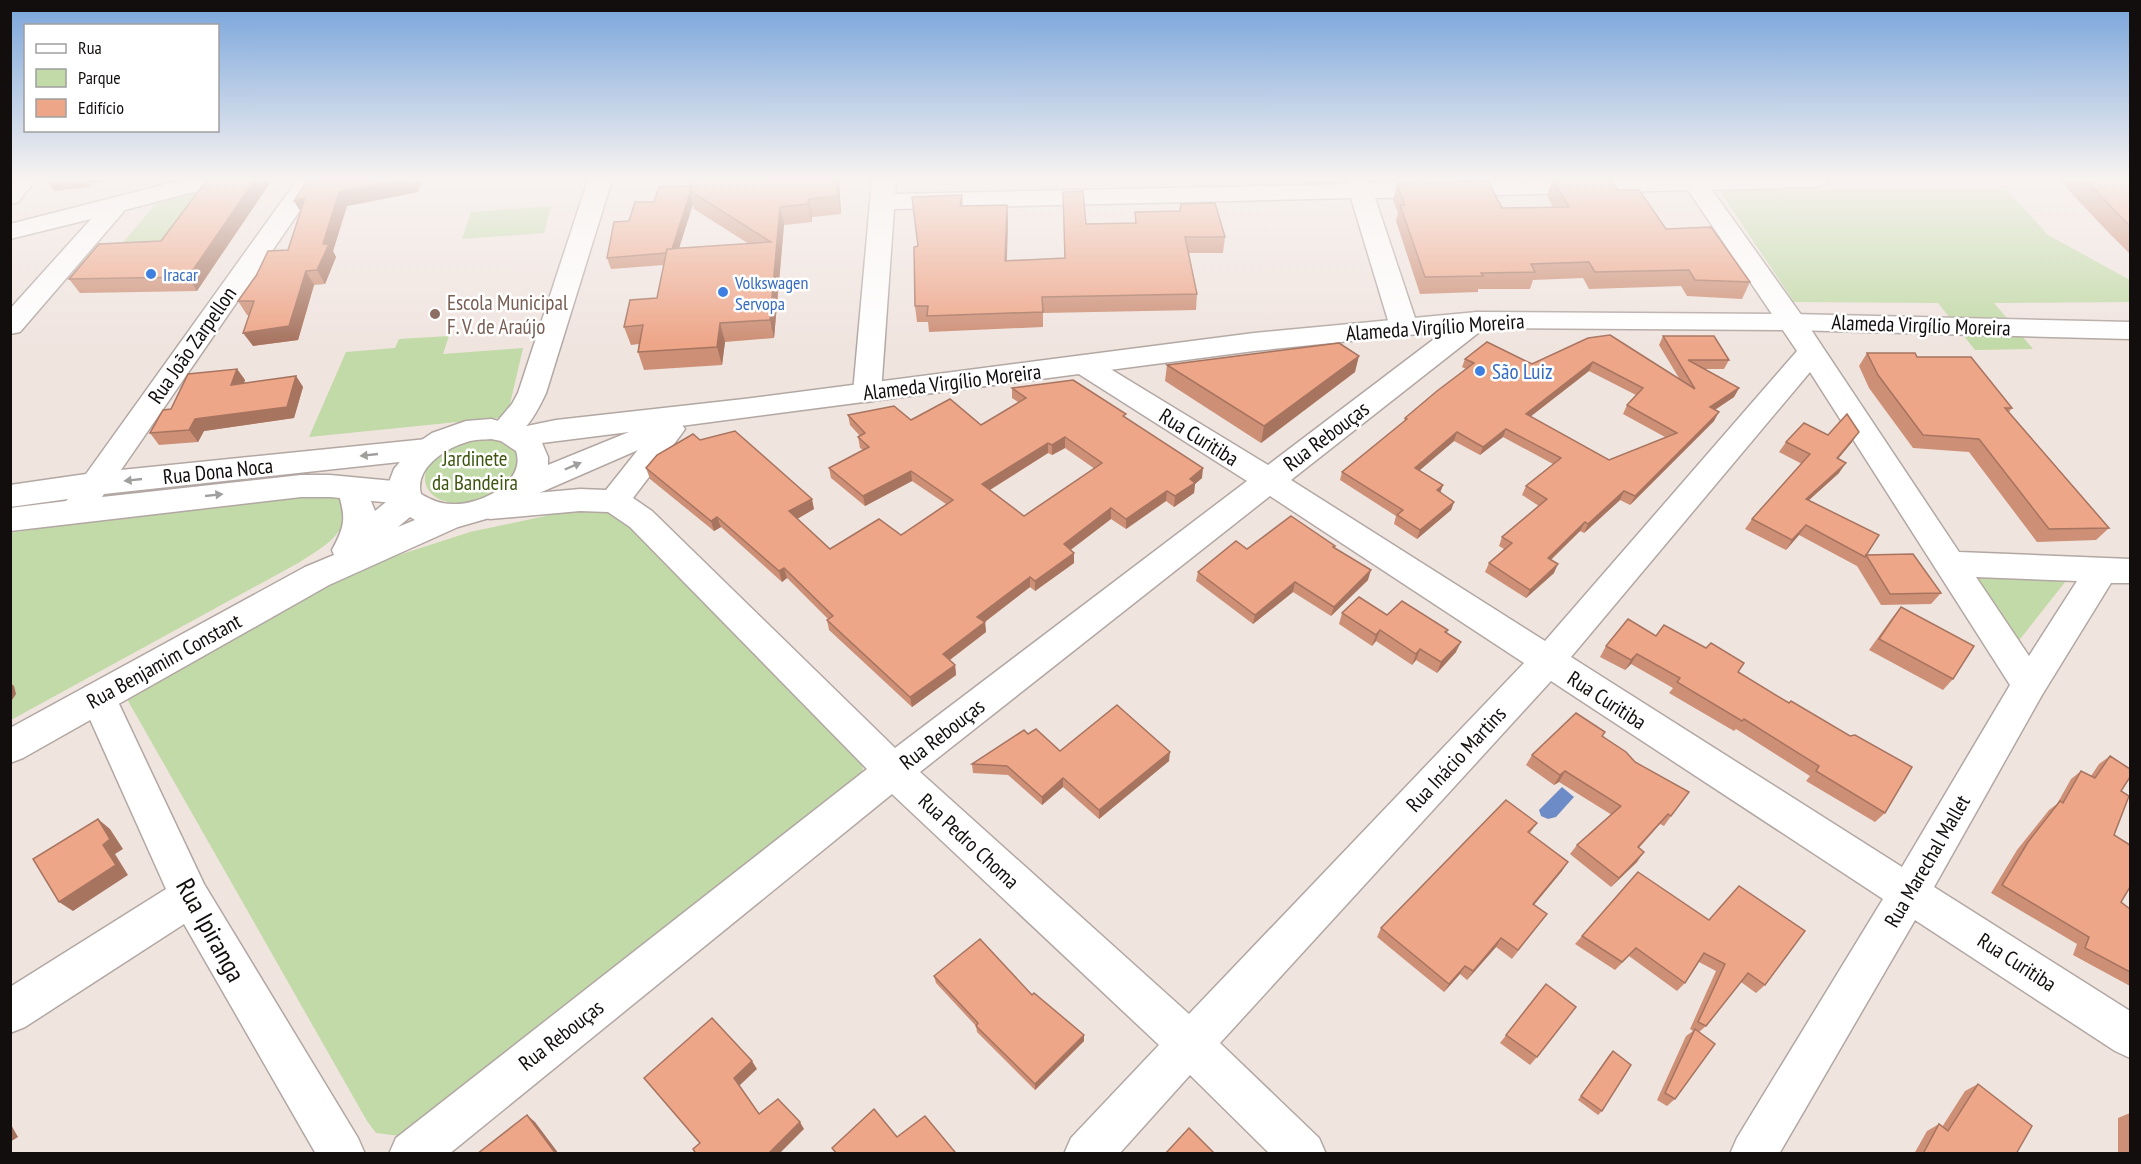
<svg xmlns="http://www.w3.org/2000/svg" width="2141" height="1164" viewBox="0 0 2141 1164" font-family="'PT Sans Narrow',sans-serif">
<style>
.green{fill:#c2daa8}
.water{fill:#6d8cc7}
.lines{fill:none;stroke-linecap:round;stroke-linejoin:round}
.minor-casing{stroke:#b2a7a3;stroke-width:3}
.major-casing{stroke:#b2a7a3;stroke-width:3}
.minor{fill:#fff;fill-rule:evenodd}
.major{fill:#fff;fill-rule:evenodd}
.wall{fill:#cd8f76;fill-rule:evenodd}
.shaded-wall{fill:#a77460}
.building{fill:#eea689;stroke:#a77460;stroke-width:1.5;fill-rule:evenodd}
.oneway{fill:#a09f9e}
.shop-dot{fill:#3f7fe0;stroke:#fff;stroke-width:2}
.education-dot{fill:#8d6e63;stroke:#fff;stroke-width:2}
.labels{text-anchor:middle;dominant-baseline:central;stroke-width:5;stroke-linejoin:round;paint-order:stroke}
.far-shop-label{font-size:18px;fill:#366cbe;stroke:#fff;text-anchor:start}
.education-label{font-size:21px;fill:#785e54;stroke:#fff;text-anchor:start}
.street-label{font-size:21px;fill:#120e0d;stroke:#fff}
.shop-label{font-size:21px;fill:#366cbe;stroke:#fff;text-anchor:start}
.park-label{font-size:21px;fill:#3c560f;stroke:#fff}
.near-street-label{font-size:26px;fill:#120e0d;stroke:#fff}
</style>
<rect width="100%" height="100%" fill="#f0e4df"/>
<g class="green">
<polygon points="220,188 174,245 120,246 159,200"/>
<polygon points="1719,190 2007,190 2048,235 2130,280 2130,302 1994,303 2033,349 1975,350 1938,303 1794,302"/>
<polygon points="551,206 544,233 462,239 471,212"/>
<polygon points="449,336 443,354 523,348 507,417 309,437 346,352 395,348 399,339"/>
<path d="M486,436L512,440L526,465C517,474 507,489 497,495C492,498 484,499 479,500C424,516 403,467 454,445C464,441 476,439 486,436Z"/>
<path d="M333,492L345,502L349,513C337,541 324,546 300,562L11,720L10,533L267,493Z"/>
<polygon points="592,506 615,511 861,760 863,769 858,780 400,1136 376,1133 367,1121 123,692 371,564 470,532"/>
<polygon points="1969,571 2073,572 2017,643"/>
</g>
<polygon class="water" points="1562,787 1574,797 1556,817 1548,819 1541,816 1539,810"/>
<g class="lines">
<g class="minor-casing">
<g id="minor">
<polygon points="36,180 18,202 10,204 11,180"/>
<polygon points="182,180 224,180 220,185 125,210 20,332 10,334 10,309 91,219 10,239 10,224"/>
<polygon points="297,180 321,180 121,470 427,439 438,442 442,449 438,456 427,459 104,494 102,497 301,475 330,475 404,482 415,485 419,493 415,501 404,504 330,497 301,497 10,531 10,508 66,501 68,499 10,507 10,485 86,474"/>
<path d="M588,180H612L546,393C536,414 521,445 495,437L490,430L512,404L518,393Z"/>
<path d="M872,180H896L895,194L1346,184L1345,180H1369L1370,183L1496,180H1829L1825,185L1817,187L1712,190L1802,316L1959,552L2130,559V583H2111L2042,695L1934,887L2130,1011V1058L2115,1051L1915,920L1779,1154H1730L1737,1138L1883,899L1551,681L1220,1043L1319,1138L1326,1154H1270L1190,1075L1119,1154H1064L1071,1138L1159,1045L892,794L449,1154H389L396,1138L867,769L630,527L608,512L580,511L490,519L479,516L474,508L479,500L490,497L580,489L606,490L660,422L670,419L680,422L685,429L680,436L633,498L652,511L895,748L1247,481L1074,371L1070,365L1074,359L1084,356L1094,359L1268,465L1467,314L1477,312L1487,314L1490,320L1487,326L1291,480L1545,641L1797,351L1688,190L1375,198L1418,327L1414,333L1404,335L1394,333L1390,327L1351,198L894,209L881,393L877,400L867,402L857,400L853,393ZM1810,372L2010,685L1902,867L1571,657ZM1270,496L1524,663L1189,1014L920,772ZM1976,577L2077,581L2029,656Z"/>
<polygon points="98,682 111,687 204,884 358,1138 365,1154 316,1154 184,924 25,1027 10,1033 10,987 166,889 80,697 85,687"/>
</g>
</g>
<g class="major-casing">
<path id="major" d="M1477,312L1792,314L2130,322V339L1792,330L1477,328L1254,351L673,427L676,432L671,439L638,450L530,497L503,514L458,527L329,585L23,758L10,763V728L305,567L334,555L332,550C346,524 346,517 337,489L341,481L352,478L363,481L375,511L391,498L388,485L394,469L413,446L432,433L466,421L491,419L522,427L556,420L744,399L1254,333ZM629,432L548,465V457L542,443ZM491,439L501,441L516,451C527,483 478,506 452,504C440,504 431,500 421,494C414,468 446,448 467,442C475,439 483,440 491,439ZM410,517L415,520L398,527Z"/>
</g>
<use href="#minor" class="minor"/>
<use href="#major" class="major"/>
</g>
<g class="wall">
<polygon points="207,180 197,291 80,293 69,279 161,241"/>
<path d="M839,180L841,214L812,217V222L784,225L774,338L725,342L722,365L644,370L638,352L639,344L631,345L624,327L657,298L664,265L611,269L607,258L629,221L654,202L691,186ZM693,204L694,209L749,244L679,248Z"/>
<polygon points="1552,180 1610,180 1618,190 1666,229 1750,282 1742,299 1687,296 1681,286 1589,289 1583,278 1533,280 1530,289 1478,289 1478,292 1420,294 1396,221 1398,213 1393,200 1397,184 1502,208 1553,207 1547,196"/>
<polygon points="2059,180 2130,180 2130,254 2107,231"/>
<polygon points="418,192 347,206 333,251 336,257 325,284 314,285 298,340 253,346 249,315 247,315 238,301 288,250 301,212 294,201"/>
<polygon points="1063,192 1086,224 1135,223 1135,212 1225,237 1223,253 1189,253 1197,294 1196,310 1043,313 1043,327 929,332 928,322 917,322 915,306 918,246 962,195 963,206 1007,205 1008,221 1007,260 1065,258"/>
<path d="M1663,336L1729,360L1724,369H1704L1739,388L1734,397L1715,410L1714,421L1630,505L1620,500L1584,533L1580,531L1551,560L1554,573L1526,598L1485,572L1489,563L1504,549L1499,546L1502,537L1539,506L1522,495L1526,486L1553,464L1503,437L1480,455L1454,441L1419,470L1443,485L1440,493L1454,502L1451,510L1417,539L1394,524L1396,516L1340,480L1342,472L1404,422L1405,418L1466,369L1462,367L1465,359L1532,364L1588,338L1679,378L1659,345ZM1589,371L1636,395L1627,405L1623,414L1665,437L1609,460L1530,417Z"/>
<polygon points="1867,353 1917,357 2012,408 2009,412 2109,528 2096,540 2037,542 1969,452 1913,448 1869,388 1859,366"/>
<polygon points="1167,365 1355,372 1261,443 1165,381"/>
<polygon points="237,369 245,380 244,383 296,376 303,387 294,418 204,431 198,442 159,445 150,433 171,409"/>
<path d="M1012,388L1126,418L1202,478L1195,484L1194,493L1174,507L1166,501L1126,529L1111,519L1070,550L1074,563L1035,591L1030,587L985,622L986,632L950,660L955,665L956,675L912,707L829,630L827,620L828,619L787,578L782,582L721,527L714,531L650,479L646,468L700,440L814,509L797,519L830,549L901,535L946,504L912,481L865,506L831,478L829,468L863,450L860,448L858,437L860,436L850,425L848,415L981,425L1018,402L1012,398ZM1065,448L1095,469L1024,516L990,490L1048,453L1052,455Z"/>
<polygon points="1828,435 1852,442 1838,459 1839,473 1809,500 1866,555 1941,593 1931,604 1881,605 1857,566 1799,535 1786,550 1745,529 1752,519 1802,464 1779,452 1786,442"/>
<polygon points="1335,548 1368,580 1331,616 1293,592 1253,624 1196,581 1198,572 1247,549"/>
<polygon points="1901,607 1953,679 1943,690 1869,650 1892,618"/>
<polygon points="1342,613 1387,615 1448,630 1447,633 1456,652 1437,673 1416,660 1412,665 1376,641 1372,646 1339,624"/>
<polygon points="1656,636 1738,672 1885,813 1875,822 1806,781 1810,776 1736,729 1734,731 1669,693 1673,688 1631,664 1625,670 1600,657 1606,646"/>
<polygon points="1028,734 1060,751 1169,761 1099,819 1063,787 1042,805 1008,775 973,773 972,764"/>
<polygon points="1603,736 1671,816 1664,826 1660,824 1639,848 1637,862 1611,887 1570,854 1577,845 1612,815 1559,782 1554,785 1526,765 1532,755"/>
<polygon points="2110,756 2121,791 2114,835 2121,902 2130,909 2130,986 2073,955 2077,944 1991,893 2017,850 2049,810 2057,804 2071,779 2081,771 2091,776 2099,764"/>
<polygon points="1537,823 1530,833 1562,871 1534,905 1547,914 1512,959 1496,947 1467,980 1460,974 1444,992 1377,937 1381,928"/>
<polygon points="1638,872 1765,985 1756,993 1741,982 1706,1026 1699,1032 1675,1099 1667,1106 1657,1100 1686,1036 1693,1031 1690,1029 1716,971 1699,962 1685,983 1677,991 1629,956 1615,970 1575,944"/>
<polygon points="934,976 1032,995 1084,1041 1035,1090 977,1032 976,1026 936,983"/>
<polygon points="1546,984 1537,1057 1530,1065 1500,1043"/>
<polygon points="1613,1051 1602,1111 1598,1115 1578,1100 1609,1055"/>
<polygon points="1978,1084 2016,1154 1914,1154 1927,1131 1939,1124 1942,1127 1965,1091"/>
<polygon points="2130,1113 2130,1154 2118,1154 2118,1118"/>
</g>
<g class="shaded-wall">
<polygon points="47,180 105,180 93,183 90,187 54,191"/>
<polygon points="255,180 272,180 197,291 188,277"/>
<polygon points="403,180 423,180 418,192 347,206 333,251 336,257 325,284 317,270 323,244 339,192"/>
<polygon points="837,180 839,180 841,214 838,196"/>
<polygon points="690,193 693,204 674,264 670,253"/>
<polygon points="305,198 302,214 294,201"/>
<polygon points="809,199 812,217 812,222 808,204"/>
<polygon points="1007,205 1008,221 1006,276 1005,261"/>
<polygon points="780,207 784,225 774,338 770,320"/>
<polygon points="306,271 314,285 298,340 253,346 243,333"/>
<polygon points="720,323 725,342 722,365 717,347"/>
<polygon points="1359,356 1355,372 1261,443 1264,426"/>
<polygon points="1593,362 1589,371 1522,423 1526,414"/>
<polygon points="237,369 245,380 239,396 231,385"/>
<polygon points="296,376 303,387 294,418 204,431 198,442 189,430 195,419"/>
<polygon points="1739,388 1734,397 1705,416 1710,407"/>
<polygon points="1719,412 1714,421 1630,505 1635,496"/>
<polygon points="1506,429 1503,437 1480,455 1483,447"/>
<polygon points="1457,432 1454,441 1412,477 1415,468"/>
<polygon points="1859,432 1852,442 1830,468 1837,458"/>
<polygon points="1065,437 1065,448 1052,455 1052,445"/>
<polygon points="1048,443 1048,453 983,494 982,484"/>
<polygon points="1846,463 1839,473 1799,509 1806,499"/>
<polygon points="1203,468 1202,478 1195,484 1194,493 1174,507 1175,496 1190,479"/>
<polygon points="911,471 912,481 865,506 863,496"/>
<polygon points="1443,485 1440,493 1437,490"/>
<polygon points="1167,491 1166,501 1126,529 1126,519"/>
<polygon points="1624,491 1620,500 1584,533 1588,524"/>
<polygon points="812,499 814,509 792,522 789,511"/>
<polygon points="1454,502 1451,510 1417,539 1420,530"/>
<polygon points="1111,508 1111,519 1064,555 1064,544"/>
<polygon points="717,517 721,527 714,531 711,521"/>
<polygon points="1585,522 1580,531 1544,566 1548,558"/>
<polygon points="1806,525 1799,535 1786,550 1792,540"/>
<polygon points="1074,553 1074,563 1035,591 1035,581"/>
<polygon points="1558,564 1554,573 1526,598 1530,590"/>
<polygon points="784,568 787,578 782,582 779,571"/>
<polygon points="1371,570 1368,580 1331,616 1334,607"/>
<polygon points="1030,577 1030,587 978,627 977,617"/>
<polygon points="1295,582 1293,592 1253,624 1255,615"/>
<polygon points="985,622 986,632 944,664 943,654"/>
<polygon points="1380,630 1376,641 1372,646 1376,635"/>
<polygon points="1461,642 1456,652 1437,673 1441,662"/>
<polygon points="1420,649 1416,660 1412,665 1416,654"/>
<polygon points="1637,654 1631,664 1625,670 1631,660"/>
<polygon points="955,665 956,675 912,707 910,697"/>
<polygon points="10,683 14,686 16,694 10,703"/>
<polygon points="1170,752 1169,761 1099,819 1099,810"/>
<polygon points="1565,771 1559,782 1554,785 1560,775"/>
<polygon points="1063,778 1063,787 1042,805 1042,797"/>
<polygon points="98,819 110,829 123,849 115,854 128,875 73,911 59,902 103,845"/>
<polygon points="1644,852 1637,862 1611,887 1619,878"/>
<polygon points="1568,862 1562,871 1527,913 1533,904"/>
<polygon points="1501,938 1496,947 1467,980 1473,971"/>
<polygon points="1465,966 1460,974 1444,992 1449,984"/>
<polygon points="1084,1035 1084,1041 1035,1090 1035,1084"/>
<polygon points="752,1061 757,1069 739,1086 734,1078"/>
<polygon points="527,1115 535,1122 559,1154 556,1154"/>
<polygon points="800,1122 804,1129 779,1154 768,1154"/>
<polygon points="10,1123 18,1137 10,1142"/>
</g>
<g class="building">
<polygon points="207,180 255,180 188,277 69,279 99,244 161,241"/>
<polygon points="308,180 403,180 339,192 323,244 329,244 317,270 306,271 289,326 243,333 254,301 238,301 256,276 268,251 288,250 305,198 294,201"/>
<polygon points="692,180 837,180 838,196 809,199 808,204 780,207 770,320 720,323 717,347 638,352 643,325 624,327 630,300 657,298 667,249 771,242 690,191"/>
<polygon points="1553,180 1610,180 1618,190 1639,190 1666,229 1711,227 1750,282 1695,280 1689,270 1595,272 1589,262 1531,264 1535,272 1481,273 1483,276 1425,277 1400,205 1405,205 1397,184 1488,181 1502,208 1569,207"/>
<polygon points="2086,180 2130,180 2130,226 2119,215"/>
<polygon points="691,186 690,193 672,249 667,249 666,253 607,258 614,222 629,221 635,202 654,202 659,187"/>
<polygon points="1083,191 1086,224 1136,223 1135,212 1180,211 1181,204 1215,203 1225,237 1185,237 1197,294 1042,297 1043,312 927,316 928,306 915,306 914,247 918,246 912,197 962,195 960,206 1007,205 1005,261 1065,258 1063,192"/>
<path d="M1610,335L1695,389L1663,336H1714L1729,360H1688L1739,388L1710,407L1719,412L1635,496L1624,491L1588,524L1585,522L1548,558L1558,564L1530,590L1489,563L1512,543L1502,537L1547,499L1526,486L1561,458L1506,429L1483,447L1457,432L1415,468L1443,485L1437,490L1454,502L1420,530L1397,515L1403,510L1342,472L1407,419L1405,418L1437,391L1474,363L1465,359L1487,342L1532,364L1588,338ZM1593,362L1643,388L1627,405L1677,433L1609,460L1526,414Z"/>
<polygon points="1339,343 1359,356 1264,426 1167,365"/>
<polygon points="1867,353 1915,353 1917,357 1971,357 2012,408 2005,408 2109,528 2049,529 1979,439 1923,435 1878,375"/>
<polygon points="237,369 231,385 296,376 287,407 195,419 189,430 150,433 163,410 171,409 188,374"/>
<path d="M1073,380L1126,414L1123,416L1203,468L1190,479L1195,483L1175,496L1167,491L1126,519L1111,508L1064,544L1074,553L1035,581L1030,577L977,617L985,622L943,654L955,665L910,697L827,620L833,616L784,568L779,571L717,517L711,521L646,468L657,455L693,434L700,440L735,431L812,499L789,511L830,549L879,519L901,535L953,500L911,471L863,496L829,468L869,447L858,437L865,433L848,415L894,406L911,420L950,399L981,425L1026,398L1012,388ZM1065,437L1102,463L1024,516L982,484L1048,443L1052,445Z"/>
<polygon points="1847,414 1859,432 1837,458 1846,463 1806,499 1879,535 1865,557 1806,525 1792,540 1752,519 1810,454 1786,442 1804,423 1828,435"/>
<polygon points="1291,516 1335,546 1333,547 1371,570 1334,607 1295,582 1255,615 1198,572 1236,541 1247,549"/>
<polygon points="1913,554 1941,593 1890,594 1866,555"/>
<polygon points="1359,597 1387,615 1402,601 1448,630 1445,632 1461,642 1441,662 1420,649 1416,654 1380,630 1376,635 1342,613"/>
<polygon points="1901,607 1974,646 1953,679 1879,639"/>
<polygon points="1628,619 1656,636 1664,625 1706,648 1711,643 1744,663 1738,672 1789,703 1791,701 1850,736 1855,735 1912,767 1885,813 1816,771 1819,766 1744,719 1742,721 1677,682 1680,678 1637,654 1631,660 1606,646"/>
<polygon points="1117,705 1170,752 1099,810 1063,778 1042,797 1007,766 972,764 1024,730 1028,734 1036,729 1060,751"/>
<polygon points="1576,713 1605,732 1602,736 1626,752 1635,762 1689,792 1671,816 1668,814 1638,847 1644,852 1619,878 1577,845 1621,806 1565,771 1560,775 1532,755"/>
<polygon points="2110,756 2130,769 2130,777 2121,791 2129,796 2114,835 2130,845 2130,887 2121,902 2130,909 2130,972 2085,948 2089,937 2002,885 2028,842 2060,801 2063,803 2081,771 2095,778"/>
<polygon points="1506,800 1537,823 1528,832 1568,862 1533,904 1547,914 1518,950 1501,938 1473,971 1465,966 1449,984 1381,928"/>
<polygon points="98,819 110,839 103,845 116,865 59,902 33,859"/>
<polygon points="1638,872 1709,920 1739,886 1805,931 1765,985 1748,973 1706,1026 1698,1022 1725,964 1704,953 1685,983 1636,948 1622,962 1582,936"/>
<polygon points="980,939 1032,995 1034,993 1084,1035 1035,1084 976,1026 978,1023 934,976"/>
<polygon points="1546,984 1576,1007 1537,1057 1506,1035"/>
<polygon points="712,1018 752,1061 734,1078 759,1114 778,1099 800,1122 768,1154 696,1154 693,1149 700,1143 644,1078"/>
<polygon points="1695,1029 1715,1044 1675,1099 1665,1093"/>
<polygon points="1613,1051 1631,1065 1602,1111 1581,1096"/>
<polygon points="1978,1084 2032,1126 2016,1154 1923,1154 1939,1124 1948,1131"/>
<polygon points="874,1109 897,1137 925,1116 955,1152 954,1154 837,1154 832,1148"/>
<polygon points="527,1115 556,1154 477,1154"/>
<polygon points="1189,1128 1215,1154 1165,1154"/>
</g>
<defs><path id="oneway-solid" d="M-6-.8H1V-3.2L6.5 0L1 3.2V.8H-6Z" transform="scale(1.5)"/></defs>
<g class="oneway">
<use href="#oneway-solid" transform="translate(369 455) rotate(174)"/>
<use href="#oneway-solid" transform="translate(573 466) rotate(-23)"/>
<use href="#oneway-solid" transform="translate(133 480) rotate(174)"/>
<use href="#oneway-solid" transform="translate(214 495) rotate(-6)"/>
</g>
<linearGradient id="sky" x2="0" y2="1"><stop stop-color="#77a4db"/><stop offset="0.52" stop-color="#f8f3f1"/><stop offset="1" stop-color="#f8f3f1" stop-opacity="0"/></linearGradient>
<rect width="2141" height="343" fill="url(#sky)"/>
<g class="shop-dot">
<circle cx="151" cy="274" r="6"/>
<circle cx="723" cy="292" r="6"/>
<circle cx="1480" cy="371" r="6"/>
</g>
<circle class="education-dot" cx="435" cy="314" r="6"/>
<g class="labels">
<g class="far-shop-label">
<text x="163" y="274">Iracar</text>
<text x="735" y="282">Volkswagen<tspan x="735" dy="21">Servopa</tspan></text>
</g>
<g class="education-label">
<text x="447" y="302">Escola Municipal<tspan x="447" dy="24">F. V. de Araújo</tspan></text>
</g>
<g class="street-label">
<text transform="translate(1921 325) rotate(2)">Alameda Virgílio Moreira</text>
<text transform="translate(1435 327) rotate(-4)">Alameda Virgílio Moreira</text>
<text transform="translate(192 345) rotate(-55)">Rua João Zarpellon</text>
<text transform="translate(952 382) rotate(-7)">Alameda Virgílio Moreira</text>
<text transform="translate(1326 436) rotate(-37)">Rua Rebouças</text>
<text transform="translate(1199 437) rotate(32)">Rua Curitiba</text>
<text transform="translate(218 471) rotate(-6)">Rua Dona Noca</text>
<text transform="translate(164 661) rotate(-29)">Rua Benjamim Constant</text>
<text transform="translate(1607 700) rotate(33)">Rua Curitiba</text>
<text transform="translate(942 734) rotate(-38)">Rua Rebouças</text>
<text transform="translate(1456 759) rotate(-47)">Rua Inácio Martins</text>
<text transform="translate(969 841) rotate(43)">Rua Pedro Choma</text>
<text transform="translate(1927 861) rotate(-60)">Rua Marechal Mallet</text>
<text transform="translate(2017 962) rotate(33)">Rua Curitiba</text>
<text transform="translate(561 1035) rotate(-38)">Rua Rebouças</text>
</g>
<g class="shop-label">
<text x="1492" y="371">São Luiz</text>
</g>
<g class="park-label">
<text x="475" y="458">Jardinete<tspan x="475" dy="24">da Bandeira</tspan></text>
</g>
<g class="near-street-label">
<text transform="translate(211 930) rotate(61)">Rua Ipiranga</text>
</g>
</g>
<rect width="2141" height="1164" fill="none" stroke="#120e0d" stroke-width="24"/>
<rect x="24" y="24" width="195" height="108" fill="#ffffff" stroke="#a09f9e" stroke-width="1.5"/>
<rect x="36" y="44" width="30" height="9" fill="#ffffff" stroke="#a09f9e" stroke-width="1.5"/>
<text x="78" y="54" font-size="18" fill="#120e0d">Rua</text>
<rect x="36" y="69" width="30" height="18" fill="#c2daa8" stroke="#a09f9e" stroke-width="1.5"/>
<text x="78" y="84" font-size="18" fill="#120e0d">Parque</text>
<rect x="36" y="99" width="30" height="18" fill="#eea689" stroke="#a09f9e" stroke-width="1.5"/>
<text x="78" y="114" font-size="18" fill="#120e0d">Edifício</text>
</svg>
